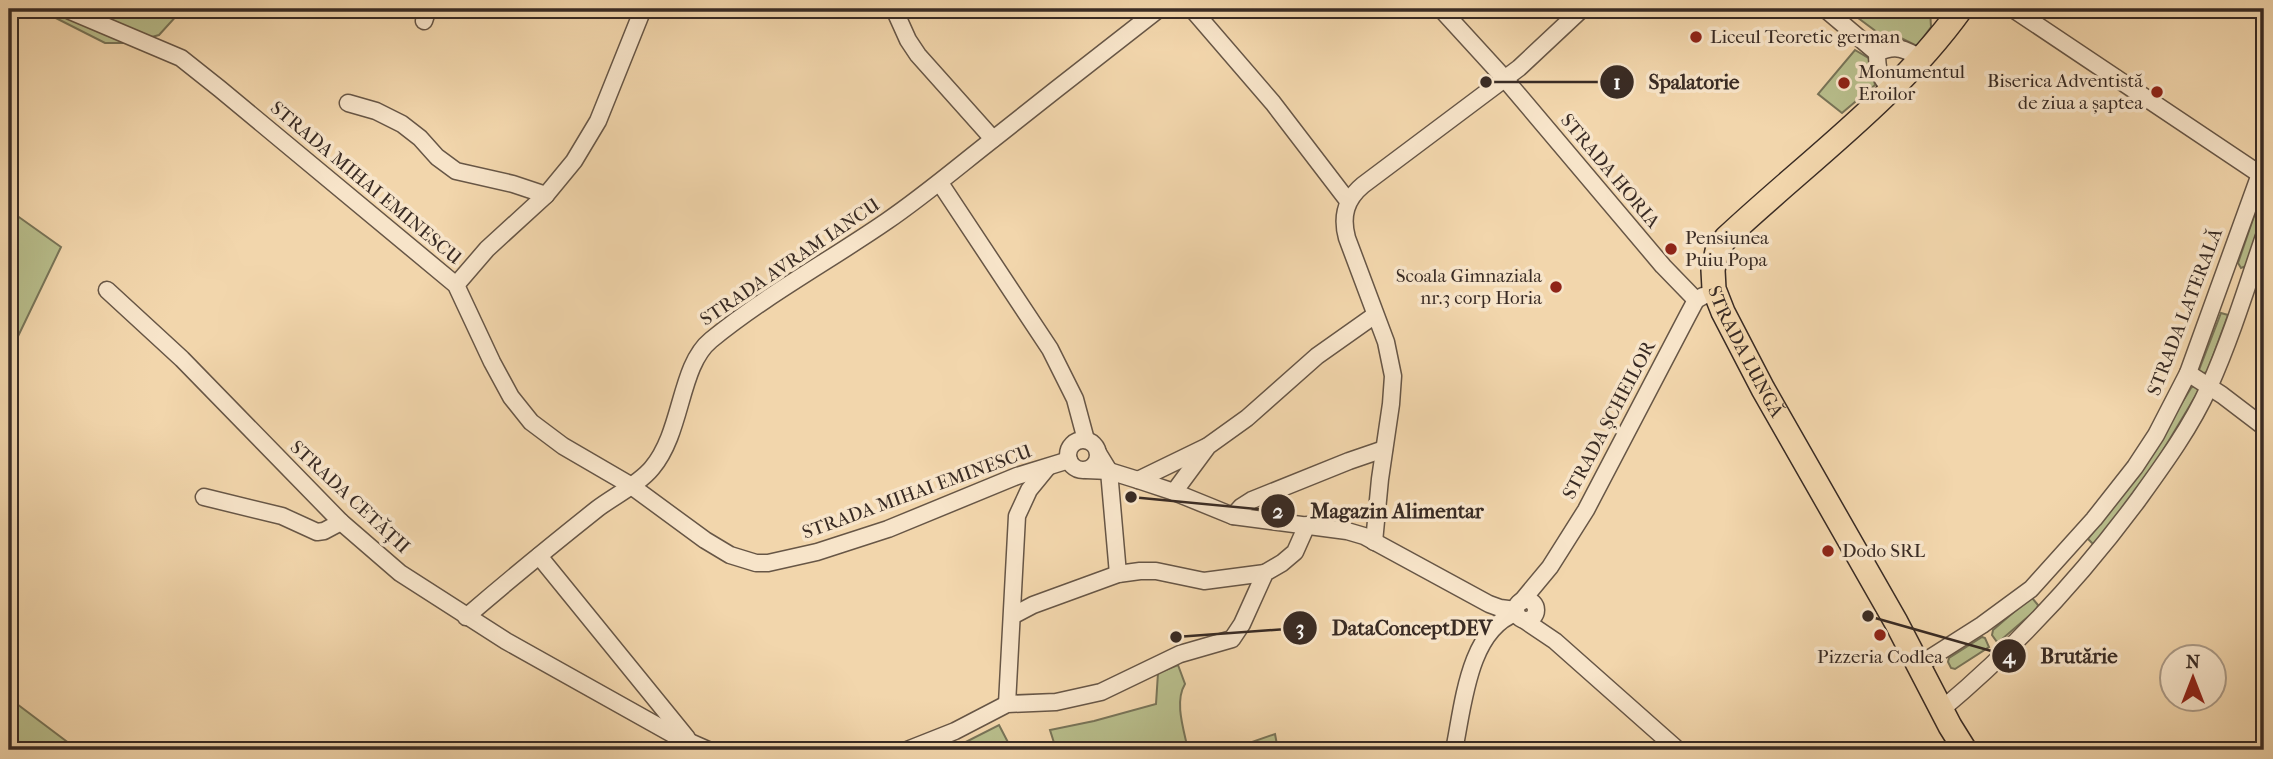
<svg xmlns="http://www.w3.org/2000/svg" width="2273" height="759" viewBox="0 0 2273 759" font-family="'IM FELL French Canon',serif">
<style>
.green{fill:#b8be8c;stroke:#787458;stroke-width:2}
.lines{fill:none;stroke-linecap:round;stroke-linejoin:round}
.minor-casing{stroke:#675646;stroke-width:19}
.highway-casing{stroke:#392b24;stroke-width:26}
.minor{stroke:#f7e4c9;stroke-width:16}
.highway{stroke:#f2d6ac;stroke-width:23}
.poi-dot{fill:#8f2418;stroke:#f7e4c9;stroke-width:2.5}
.labels{text-anchor:middle;dominant-baseline:central;stroke-width:7;stroke-linejoin:round;paint-order:stroke}
.poi-label{font-size:19px;fill:#392b24;stroke:#f7e4c9;text-anchor:start}
.street-label{font-size:19px;fill:#392b24;stroke:#f7e4c9}
.leader{fill:none;stroke:#392b24;stroke-width:2.5}
.callout-dot{fill:#392b24;stroke:#f7e4c9;stroke-width:2.5}
.mark-label{font-size:21px;text-anchor:middle;font-weight:bold;fill:#fff}
.callout-label{font-size:21px;text-anchor:middle;font-weight:bold;fill:#392b24;stroke:#f7e4c9;stroke-width:7;stroke-linejoin:round;paint-order:stroke}
</style>
<rect width="100%" height="100%" fill="#f2d6ac"/>
<filter id="stains"><feTurbulence type="fractalNoise" baseFrequency=".00286" numOctaves="4"/><feColorMatrix values="0 0 0 0 .2 0 0 0 0 .09 0 0 0 0 .02 0 0 0 .5 -.17"/></filter>
<radialGradient id="worn" r=".72"><stop offset=".6" stop-color="#630" stop-opacity="0"/><stop offset="1" stop-color="#630" stop-opacity=".3"/></radialGradient>
<g class="green">
<polygon points="38,9 178,9 180,12 159,35 130,43 105,43"/>
<polygon points="1846,9 1930,9 1931,27 1917,46 1899,37 1885,38"/>
<polygon points="1855,50 1870,59 1875,85 1842,113 1818,94"/>
<polygon points="2264,187 2264,210 2246,266 2241,268 2238,263"/>
<polygon points="9,210 61,247 9,355"/>
<polygon points="2221,313 2228,315 2207,372 2202,374 2199,370"/>
<polygon points="2195,385 2198,387 2198,392 2150,472 2094,545 2088,539 2144,465 2191,388"/>
<polygon points="2029,599 2033,599 2038,605 2037,609 2001,640 1997,642 1992,635 1993,630"/>
<polygon points="1982,637 1985,638 1989,647 1955,669 1951,668 1948,662 1949,658"/>
<path d="M1178,665L1185,684C1174,702 1184,730 1188,750H1053L1056,749L1050,730L1094,721L1156,704L1158,673Z"/>
<polygon points="9,698 78,750 9,750"/>
<polygon points="999,725 1012,750 950,750"/>
<polygon points="1275,734 1278,750 1229,750"/>
</g>
<g class="lines">
<g class="minor-casing">
<g id="minor">
<polyline points="894,9 908,40 918,55 993,139"/>
<polyline points="1192,9 1273,103 1348,201"/>
<polyline points="1441,9 1505,79 1663,266 1696,300"/>
<polyline points="1825,9 1877,53"/>
<polyline points="2013,9 2264,177"/>
<polyline points="70,11 181,58 220,89 456,285 492,362 511,397 531,422 563,446 630,485 705,540 730,555 756,563 768,563 817,552 888,529 1017,476 1069,460"/>
<polyline points="424,21 428,9"/>
<path d="M1877,53C1896,44 1905,49 1922,59"/>
<path d="M1877,53C1877,69 1879,77 1891,89"/>
<polyline points="348,103 376,111 402,124 420,138 437,157 456,171 513,184 546,195"/>
<polyline points="940,183 1050,349 1075,399 1086,440"/>
<polyline points="456,285 487,249 546,195 574,161 598,121 643,9"/>
<polyline points="107,290 182,359 341,522 400,573 506,641 674,735 708,750"/>
<polyline points="2188,373 2222,395 2264,427"/>
<circle cx="1083" cy="455" r="15"/>
<polyline points="1098,453 1109,471 1118,574"/>
<polyline points="1086,470 1109,471 1138,480 1174,492 1233,516 1347,531 1364,536 1489,604 1500,608 1516,610"/>
<polyline points="1138,480 1206,447"/>
<polyline points="1174,492 1208,446 1247,418 1317,356 1375,315"/>
<polyline points="204,497 282,516 317,532 324,531 341,522"/>
<polyline points="1233,516 1241,507 1252,500 1349,461 1384,449"/>
<path d="M1374,542L1380,479L1391,404L1393,376L1386,342L1347,238C1341,216 1346,199 1363,185L1519,68L1582,9"/>
<polyline points="539,556 687,738"/>
<circle cx="1526" cy="610" r="10"/>
<polyline points="1521,602 1550,567 1586,510 1688,315 1696,300 1703,296"/>
<polyline points="1014,615 1033,605 1118,574 1140,571 1156,571 1204,581 1265,573"/>
<path d="M466,617C509,580 553,544 597,509C614,496 639,484 652,468C683,431 679,366 711,340C766,295 829,261 887,221C925,195 960,165 996,137C1050,94 1105,51 1159,9"/>
<polyline points="1524,620 1555,641 1678,750"/>
<polyline points="1919,665 1982,625 2031,589 2094,519 2135,467 2156,435 2188,373 2264,163"/>
<polyline points="1007,704 1017,516 1029,490 1047,468"/>
<path d="M1941,710C2015,648 2081,577 2138,500C2164,464 2191,427 2209,387C2231,338 2247,286 2264,236"/>
<polyline points="907,750 955,731 1007,704 1056,702 1101,692 1180,654 1232,639 1242,624 1265,573 1282,563 1295,552 1307,525"/>
<path d="M1454,750C1463,708 1468,630 1516,613"/>
</g>
</g>
<g class="highway-casing">
<g id="highway">
<path id="s1" d="M1961,9C1897,98 1806,163 1726,238L1717,251L1713,270L1714,289L1723,312L1763,389L1896,622L1950,726L1965,750"/>
</g>
</g>
<use href="#minor" class="minor"/>
<use href="#highway" class="highway"/>
</g>
<g class="poi-dot">
<circle cx="1696" cy="37" r="7"/>
<circle cx="1844" cy="83" r="7"/>
<circle cx="2157" cy="92" r="7"/>
<circle cx="1671" cy="249" r="7"/>
<circle cx="1556" cy="287" r="7"/>
<circle cx="1828" cy="551" r="7"/>
<circle cx="1880" cy="635" r="7"/>
</g>
<g class="labels">
<g class="poi-label">
<text x="1710" y="37">Liceul Teoretic german</text>
<text x="1858" y="72">Monumentul<tspan x="1858" dy="22">Eroilor</tspan></text>
<text x="2143" y="81" text-anchor="end">Biserica Adventistă<tspan x="2143" dy="22">de ziua a șaptea</tspan></text>
<text x="1685" y="238">Pensiunea<tspan x="1685" dy="22">Puiu Popa</tspan></text>
<text x="1542" y="276" text-anchor="end">Scoala Gimnaziala<tspan x="1542" dy="22">nr.3 corp Horia</tspan></text>
<text x="1842" y="551">Dodo SRL</text>
<text x="1880" y="657" text-anchor="middle">Pizzeria Codlea</text>
</g>
<g class="street-label">
<text transform="translate(1610 171) rotate(50)">STRADA HORIA</text>
<text transform="translate(366 183) rotate(40)">STRADA MIHAI EMINESCU</text>
<text transform="translate(790 262) rotate(-34)">STRADA AVRAM IANCU</text>
<text transform="translate(2185 312) rotate(-69)">STRADA LATERALĂ</text>
<text stroke="none"><textPath href="#s1" startOffset="453">STRADA LUNGĂ</textPath></text>
<text transform="translate(1609 420) rotate(-62)">STRADA ȘCHEILOR</text>
<text transform="translate(917 492) rotate(-20)">STRADA MIHAI EMINESCU</text>
<text transform="translate(350 497) rotate(43)">STRADA CETĂȚII</text>
</g>
</g>
<path class="leader" d="M1486 82L1617 82M1131 497L1278 511M1176 637L1300 628M1868 616L2009 656"/>
<g class="callout-dot">
<circle cx="1486" cy="82" r="7"/>
<circle cx="1131" cy="497" r="7"/>
<circle cx="1176" cy="637" r="7"/>
<circle cx="1868" cy="616" r="7"/>
<circle cx="1617" cy="82" r="18"/>
<circle cx="1278" cy="511" r="18"/>
<circle cx="1300" cy="628" r="18"/>
<circle cx="2009" cy="656" r="18"/>
</g>
<g class="mark-label">
<text x="1617" y="89">1</text>
<text x="1278" y="518">2</text>
<text x="1300" y="635">3</text>
<text x="2009" y="663">4</text>
</g>
<g class="callout-label">
<text x="1694" y="89">Spalatorie</text>
<text x="1397" y="518">Magazin Alimentar</text>
<text x="1412" y="635">DataConceptDEV</text>
<text x="2079" y="663">Brutărie</text>
</g>
<rect width="2273" height="759" fill="none" stroke="#f2d6ac" stroke-width="35"/>
<rect x="10" y="10" width="2252" height="738" fill="none" stroke="#392b24" stroke-width="3.5"/>
<rect x="18" y="18" width="2238" height="724" fill="none" stroke="#392b24" stroke-width="2"/>
<g transform="translate(2193 678)"><circle r="33" fill="#f7e4c9" stroke="#ab9a87" stroke-width="2"/>
<path d="M0-5L12 26L0 18L-12 26Z" fill="#8f2418"/>
<text y="-10" font-size="19" font-weight="bold" text-anchor="middle" fill="#392b24">N</text>
</g>
<rect width="100%" height="100%" filter="url(#stains)"/>
<rect width="100%" height="100%" fill="url(#worn)"/>
</svg>
